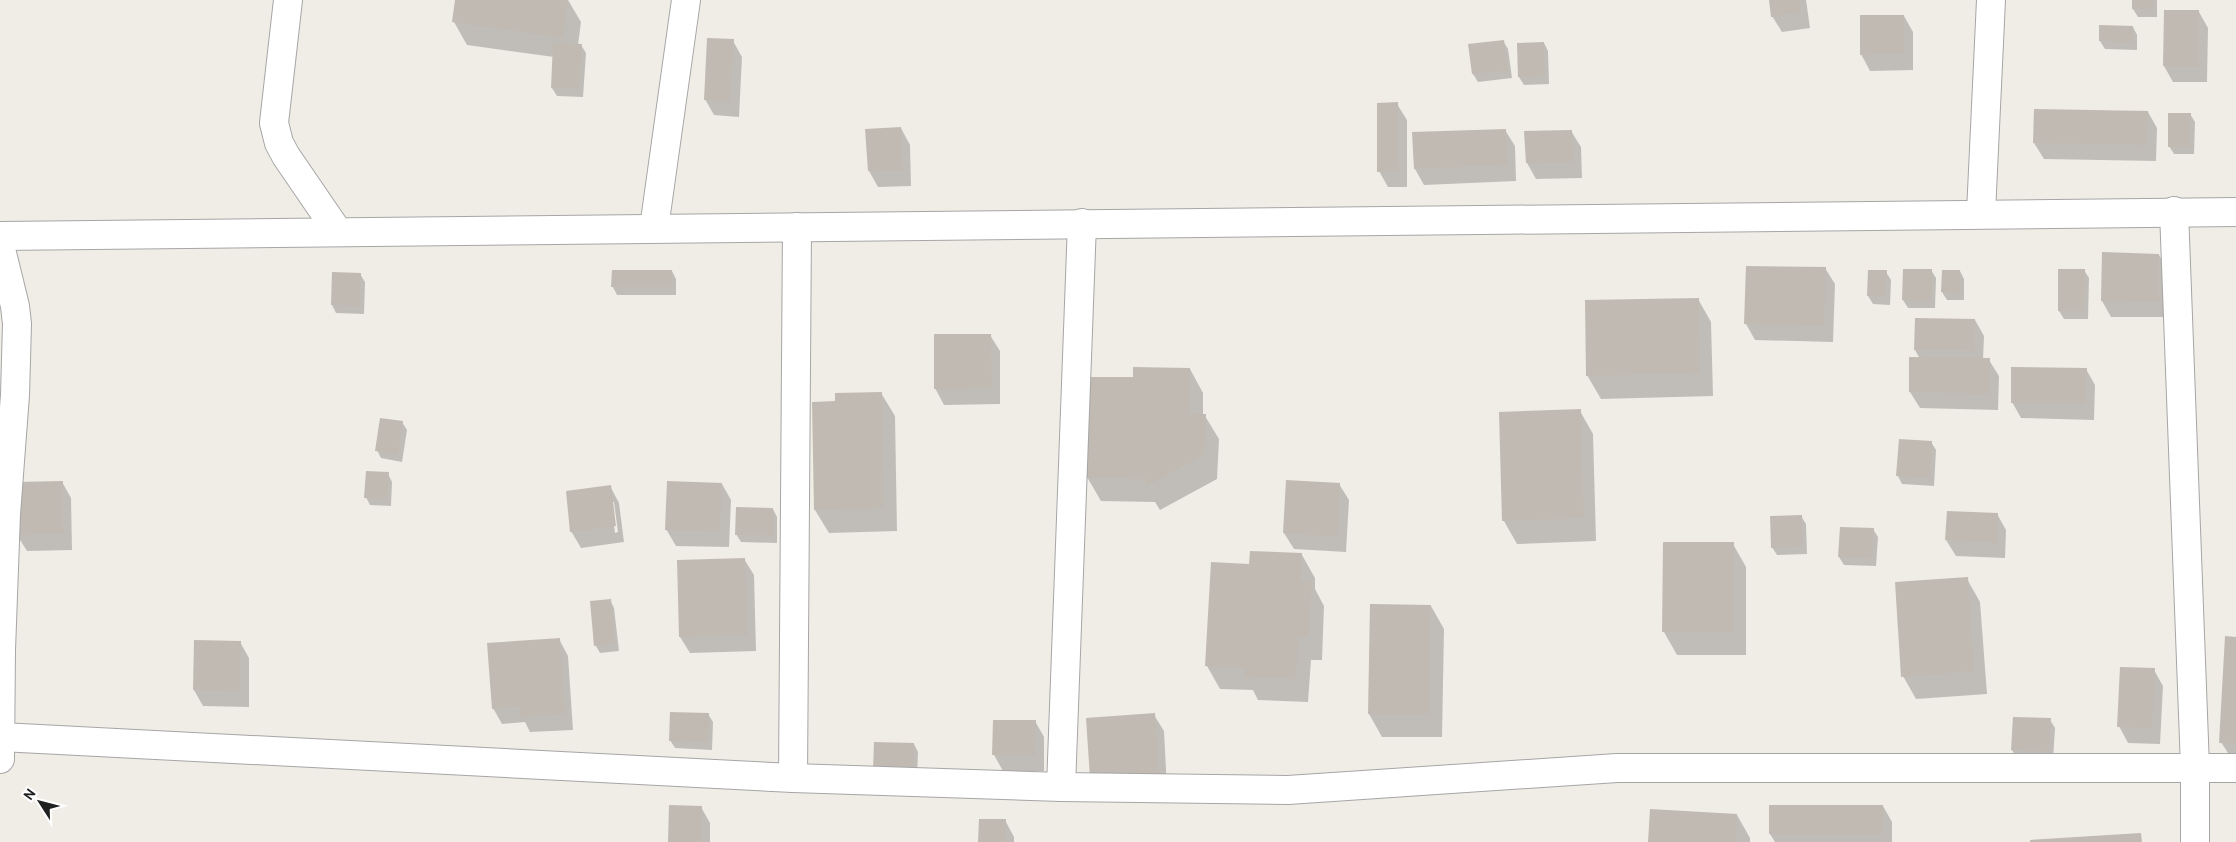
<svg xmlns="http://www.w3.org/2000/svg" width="2236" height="842" viewBox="0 0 2236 842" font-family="Overpass,sans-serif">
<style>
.shadow{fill:#0003;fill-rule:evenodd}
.building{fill:#c0bab3}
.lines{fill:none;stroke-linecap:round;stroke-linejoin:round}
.minor-casing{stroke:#a6a6a6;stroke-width:30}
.minor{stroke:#fff;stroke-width:28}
</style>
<rect width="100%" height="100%" fill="#f0ede6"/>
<g class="shadow">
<polygon points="457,0 568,0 581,22 578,45 581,45 586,53 583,97 557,96 552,88 554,57 467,45 454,22"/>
<polygon points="1770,0 1806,0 1810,28 1782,32 1772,16"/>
<polygon points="2133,0 2157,0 2157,17 2138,17 2133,9"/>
<polygon points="2199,12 2208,28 2207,82 2173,82 2164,66"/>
<polygon points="1904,16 1913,32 1913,70 1870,71 1861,54"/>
<polygon points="2133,27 2137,35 2137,50 2105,49 2100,41"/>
<polygon points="733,41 742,57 739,117 714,115 705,99"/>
<polygon points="1503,41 1508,49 1512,78 1478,82 1473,74"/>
<polygon points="1544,43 1548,51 1549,84 1524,85 1519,77"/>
<polygon points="1397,104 1407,120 1407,187 1388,187 1379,171"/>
<polygon points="2148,112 2157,128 2156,161 2044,159 2034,143"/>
<polygon points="2190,114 2195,122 2194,154 2174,154 2169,146"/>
<polygon points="901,128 910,145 911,186 878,187 869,171 867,130"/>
<polygon points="1505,130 1515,146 1516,181 1424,185 1415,169"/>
<polygon points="1571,131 1581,147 1582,178 1536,179 1527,163 1526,132"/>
<polygon points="2159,255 2168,271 2167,317 2111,317 2102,301"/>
<polygon points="1747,267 1825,268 1835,284 1833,342 1755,340 1746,324"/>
<polygon points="1931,270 1936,278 1935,308 1908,308 1903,300"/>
<polygon points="2084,270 2089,278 2088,319 2064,319 2059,311"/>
<polygon points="672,271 676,279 676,295 617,295 613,287"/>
<polygon points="1869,271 1886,272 1891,280 1890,305 1873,304 1868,296"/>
<polygon points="1943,271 1960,271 1964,279 1964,300 1947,300 1942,292"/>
<polygon points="333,273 360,274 365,282 364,314 336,313 332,305"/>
<polygon points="1698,299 1711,322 1713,396 1601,399 1587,375"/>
<polygon points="1975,320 1984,336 1983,360 1989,360 1999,376 1998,410 1920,408 1910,392 1911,358 1920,359 1915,350"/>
<polygon points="990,335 1000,351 1000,404 944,405 935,388"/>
<polygon points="1190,369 1203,393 1203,416 1205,416 1219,439 1217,479 1160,510 1155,502 1101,501 1087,477 1135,378"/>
<polygon points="2086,369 2095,385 2094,420 2021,418 2012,402"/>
<polygon points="881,393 895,416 897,531 829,533 815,510 836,402"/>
<polygon points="1580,411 1593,434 1596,541 1517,544 1504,521"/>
<polygon points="402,422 407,430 402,462 381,458 377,450"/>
<polygon points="1931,442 1936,450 1934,486 1902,484 1898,476"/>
<polygon points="388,474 392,482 391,506 370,505 366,497"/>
<polygon points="1287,481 1339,484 1349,500 1346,552 1294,549 1284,533"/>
<polygon points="62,482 71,498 72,550 27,551 17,535"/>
<polygon points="722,484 731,500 729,547 676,546 666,529"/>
<path d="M610,486L619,503L624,542L581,548L571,531ZM611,502H614L618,532L615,533Z"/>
<polygon points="773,509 777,517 777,543 741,542 736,534"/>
<polygon points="1997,514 2006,530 2005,558 1956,556 1946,540"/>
<polygon points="1801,516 1806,524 1807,554 1777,555 1772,547"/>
<polygon points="1873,529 1878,537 1876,566 1844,565 1839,557"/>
<polygon points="1733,544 1746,567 1746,655 1677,655 1664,632"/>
<polygon points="1302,555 1315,578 1315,589 1324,606 1322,660 1311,660 1308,702 1258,700 1253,690 1220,689 1207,666 1251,565"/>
<polygon points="744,559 754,575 756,651 690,653 680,637"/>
<polygon points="1967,579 1980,602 1987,694 1916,699 1903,676"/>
<polygon points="610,600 614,608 619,651 600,653 596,646"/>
<polygon points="1431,606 1444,629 1442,737 1382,737 1369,714"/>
<polygon points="2236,638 2236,766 2221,742"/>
<polygon points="559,639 568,656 573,730 530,732 525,722 502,724 493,708"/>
<polygon points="240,642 249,658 249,707 203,706 194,690"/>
<polygon points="2154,670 2163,686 2160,744 2128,743 2119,726"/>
<polygon points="708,714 713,722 712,750 675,748 670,740"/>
<polygon points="1154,715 1164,731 1167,789 1091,777"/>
<polygon points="2050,720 2055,728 2053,760 2017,758 2012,750"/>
<polygon points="1035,721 1044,737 1044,771 1003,771 994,755"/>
<polygon points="914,744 918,752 917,780 879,779"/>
<polygon points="1883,806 1892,822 1892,842 1775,842 1770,834"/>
<polygon points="701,807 710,823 710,842 670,842"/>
<polygon points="1737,815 1750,838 1750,842 1649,842"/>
<polygon points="1005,820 1014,837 1014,842 979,842"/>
</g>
<g class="building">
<polygon points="455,0 568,0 563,38 452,22"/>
<polygon points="1769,0 1800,0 1801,12 1771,17"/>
<rect x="2132" y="0" width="21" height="9"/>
<polygon points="2164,10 2199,10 2199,66 2163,66"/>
<polygon points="1860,15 1904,15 1904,54 1860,55"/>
<polygon points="2099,25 2133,26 2133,42 2099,41"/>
<polygon points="707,38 734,39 730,101 704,100"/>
<polygon points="1504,40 1508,71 1472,74 1468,44"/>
<polygon points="1544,42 1545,76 1518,77 1517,43"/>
<polygon points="553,43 582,44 579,89 551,88"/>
<polygon points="1398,102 1399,171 1377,172 1377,103"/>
<polygon points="2034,109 2148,111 2147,145 2033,143"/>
<polygon points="2168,113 2191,113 2190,147 2168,147"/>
<polygon points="901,127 903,170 868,171 865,129"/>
<polygon points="1506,129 1507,165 1414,169 1412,132"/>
<polygon points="1572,130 1573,162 1526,163 1524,131"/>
<polygon points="2102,252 2159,254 2159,302 2101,301"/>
<polygon points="1746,266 1826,267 1824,326 1744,324"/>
<polygon points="1903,269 1932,269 1932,301 1902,300"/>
<polygon points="2058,269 2085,269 2084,311 2058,311"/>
<polygon points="612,270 672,270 672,287 611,287"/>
<polygon points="1868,270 1887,270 1886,297 1867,296"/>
<polygon points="1942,270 1960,270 1960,293 1941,292"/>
<polygon points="332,272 361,273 360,306 331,305"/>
<polygon points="1699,298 1700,373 1586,376 1585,300"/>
<polygon points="1915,318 1975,319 1975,351 1914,350"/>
<polygon points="934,334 991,334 992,388 934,389"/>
<polygon points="1909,357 1990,358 1989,394 1909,392"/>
<polygon points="1133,367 1190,368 1190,414 1206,414 1204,455 1145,487 1146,479 1086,478 1089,377 1133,377"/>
<polygon points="2011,367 2087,368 2086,404 2011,403"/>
<polygon points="882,392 884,508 814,510 812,402 835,401 835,393"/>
<polygon points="1581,409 1584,518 1502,521 1499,412"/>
<polygon points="380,418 403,421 398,454 375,451"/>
<polygon points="1899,439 1932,441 1930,479 1896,476"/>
<polygon points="366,471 389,472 387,499 364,498"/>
<polygon points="1286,480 1340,483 1337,537 1283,533"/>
<polygon points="63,481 63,534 16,535 16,482"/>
<polygon points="667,481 722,483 720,531 665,530"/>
<polygon points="611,485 616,526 570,532 566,491"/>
<polygon points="736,507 773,508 773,535 735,535"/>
<polygon points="1947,511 1998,513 1997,543 1945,540"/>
<polygon points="1802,515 1803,546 1771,548 1770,516"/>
<polygon points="1840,527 1874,528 1872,559 1838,557"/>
<polygon points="1663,542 1734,542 1733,632 1662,632"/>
<polygon points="1250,551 1302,553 1301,581 1312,581 1309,637 1298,637 1296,679 1244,677 1245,668 1205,666 1211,562 1249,564"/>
<polygon points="745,558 747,635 679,637 677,560"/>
<polygon points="1968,577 1974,671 1901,677 1895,582"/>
<polygon points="611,599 615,643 594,646 590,601"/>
<polygon points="1370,604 1431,605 1429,714 1368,714"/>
<polygon points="2225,636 2236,637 2236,744 2219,743"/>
<polygon points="560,638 565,714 520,717 520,706 492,709 487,643"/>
<polygon points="194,640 241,641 240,691 193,690"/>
<polygon points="2120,667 2155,668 2152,728 2117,727"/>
<polygon points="670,712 709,713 708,742 669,741"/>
<polygon points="1155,713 1159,773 1090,778 1086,718"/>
<polygon points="2013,717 2051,718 2049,752 2011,750"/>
<polygon points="993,720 1036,720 1035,755 992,755"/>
<polygon points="874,742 914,743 913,772 873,771"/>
<polygon points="669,805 702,806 701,842 668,842"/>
<rect x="1769" y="805" width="114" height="29"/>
<polygon points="1650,809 1737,814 1736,842 1648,842"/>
<polygon points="979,819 1006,819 1005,842 978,842"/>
<polygon points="2141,833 2142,842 2030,842 2030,840"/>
</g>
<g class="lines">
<g class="minor-casing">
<g id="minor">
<polyline points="288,0 274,123 279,143 286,156 338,232"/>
<polyline points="2174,211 2195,767 2195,842"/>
<polyline points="1981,213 1991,0"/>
<polyline points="654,228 686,0"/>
<polyline points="0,236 2236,212"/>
<polyline points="0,245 15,306 17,324 15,395 6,514 1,650 0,759"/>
<polyline points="1,737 793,778 1061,787 1288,790 1617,768 2236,768"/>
<polyline points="793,778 797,227"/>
<polyline points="1061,787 1082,223"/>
</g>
</g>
<use href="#minor" class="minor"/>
</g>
<g transform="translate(40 802) rotate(306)" stroke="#ffffff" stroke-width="4" paint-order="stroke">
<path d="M0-4L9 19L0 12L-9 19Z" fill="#1f1f1f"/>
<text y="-8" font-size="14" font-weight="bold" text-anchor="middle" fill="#1f1f1f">N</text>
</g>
</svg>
